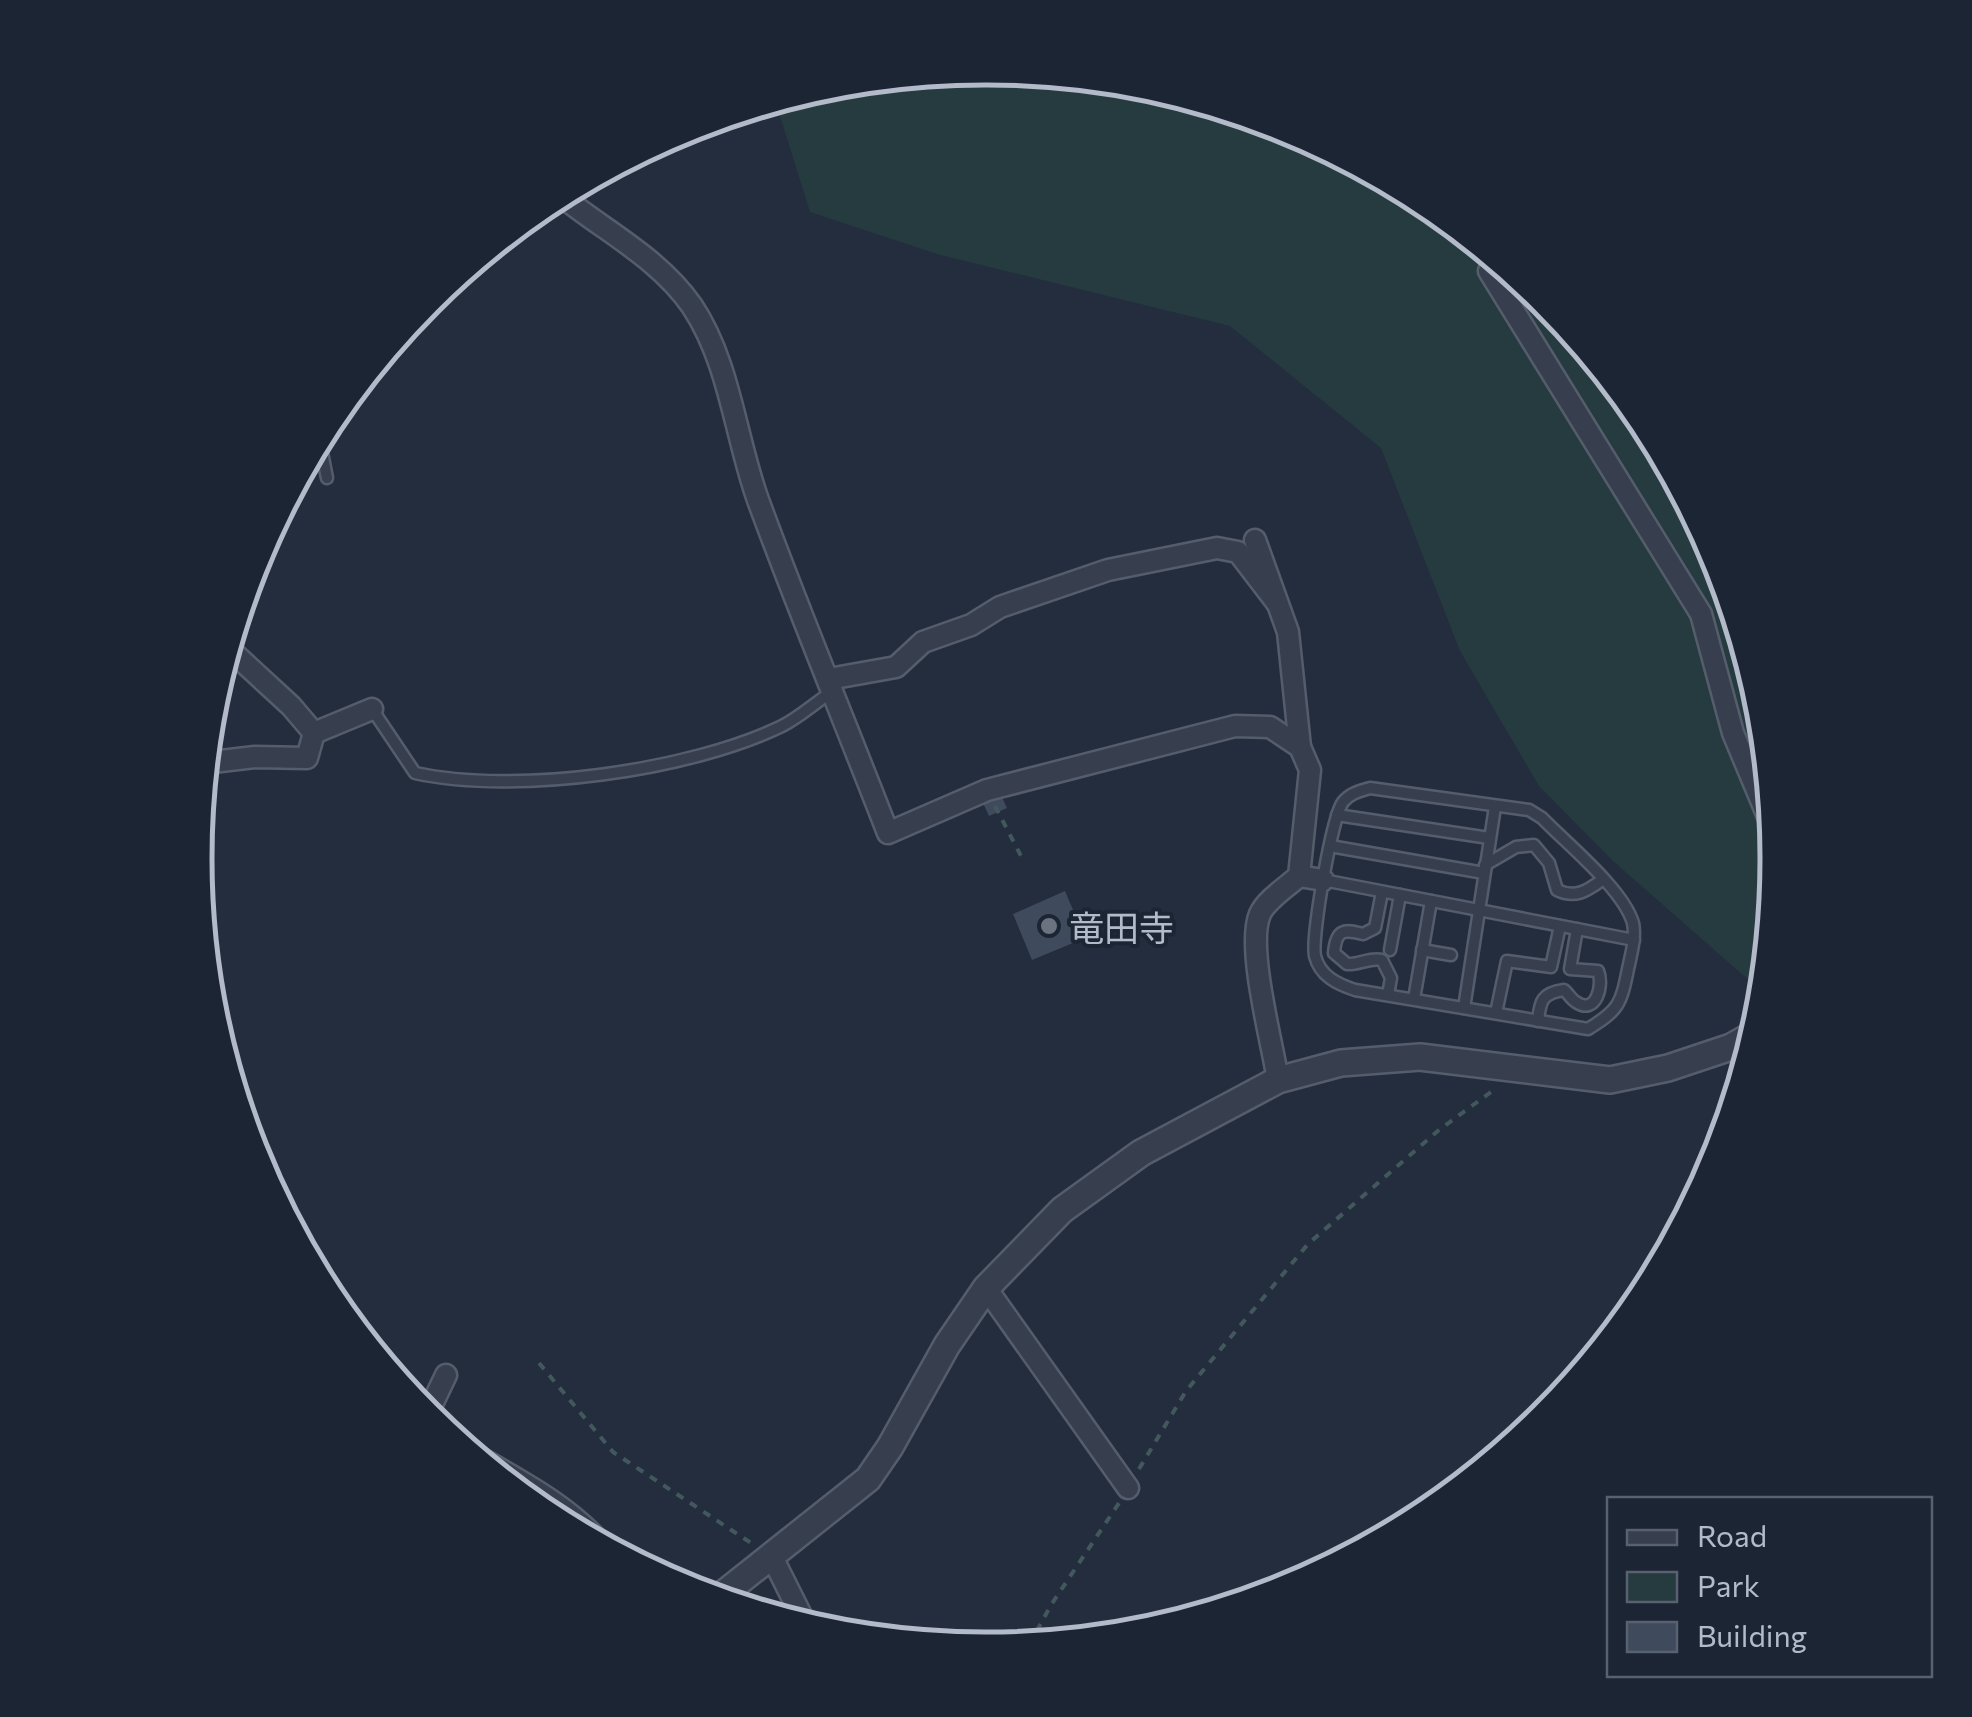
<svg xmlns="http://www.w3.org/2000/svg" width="1972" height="1717" viewBox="0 0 1972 1717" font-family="Commissioner,'Noto Sans JP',sans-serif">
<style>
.green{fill:#253b3f}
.building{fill:#3f4b5d}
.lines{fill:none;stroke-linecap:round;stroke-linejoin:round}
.service-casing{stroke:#555d6c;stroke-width:15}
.minor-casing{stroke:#555d6c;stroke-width:25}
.tertiary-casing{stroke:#555d6c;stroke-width:30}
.path{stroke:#43585c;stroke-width:4;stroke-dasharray:8 8;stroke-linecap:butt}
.service{stroke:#373f4e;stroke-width:10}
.minor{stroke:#373f4e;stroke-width:20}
.tertiary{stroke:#373f4e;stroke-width:25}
.worship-dot{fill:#6b7280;stroke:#1c2533;stroke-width:4}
.labels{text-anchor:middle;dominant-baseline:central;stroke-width:8;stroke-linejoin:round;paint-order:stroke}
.poi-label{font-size:35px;fill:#b3bac9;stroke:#1c2533;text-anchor:start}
.rim{fill:none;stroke:#b3bac9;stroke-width:5}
</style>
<rect width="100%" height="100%" fill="#232d3e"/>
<polygon class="green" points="987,68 1141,83 1289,128 1426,201 1546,300 1644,420 1717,556 1762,705 1777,859 1764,988 1760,990 1613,861 1539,786 1460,651 1381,448 1230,326 937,254 810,212 775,100 832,83"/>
<g class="building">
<polygon points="1001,795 1007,808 989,816 983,803"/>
<polygon points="1065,891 1085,938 1032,960 1013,914"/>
</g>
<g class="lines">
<g class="service-casing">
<g id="service">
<polyline points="319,437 327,478"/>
<path d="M372,709L415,773C516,795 689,771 782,726C800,717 816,702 833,691"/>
<path d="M1370,788L1529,810L1542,818C1567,844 1623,889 1633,923C1636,938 1631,955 1628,969C1621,1004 1619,1010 1588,1029L1355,990C1337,984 1320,976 1315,956C1311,938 1332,816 1343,802C1350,793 1360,791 1370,788Z"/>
<polyline points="1337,815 1489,838"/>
<polyline points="1330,846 1484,873"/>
<path d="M1485,865L1516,847L1534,845L1549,863L1557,890C1575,899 1587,891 1602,880"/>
<polyline points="1323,880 1634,940"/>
<path d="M1382,892L1375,928L1363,934C1344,929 1336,929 1334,953L1347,964C1359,965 1370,957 1382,960L1391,978L1388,995"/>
<polyline points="1390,950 1400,895"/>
<polyline points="1422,950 1451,955"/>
<polyline points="1414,999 1431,901"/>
<polyline points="1464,1008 1495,807"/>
<polyline points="1496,1013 1507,961 1551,967 1560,926"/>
<path d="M1538,1021C1540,1001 1542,993 1564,990C1568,993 1571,999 1576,1002C1596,1016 1604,985 1598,971L1570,969L1577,929"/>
</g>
</g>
<g class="minor-casing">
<g id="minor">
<path d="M559,194C604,231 658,257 692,306C730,363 735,436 758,500C799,612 845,722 888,833L987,790L1235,726L1270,727L1300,747L1310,770L1299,876C1288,886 1266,900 1260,914C1246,946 1272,1042 1278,1080"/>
<polyline points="1489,271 1701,614 1733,733 1774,831"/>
<polyline points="1255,540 1288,632 1300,747"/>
<polyline points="829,679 896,667 923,642 971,625 1000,607 1108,570 1217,548 1238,552 1277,603"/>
<polyline points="314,733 372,709"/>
<polyline points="204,763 255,757 307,758 314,733 291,706 227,647"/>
<polyline points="1299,876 1323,880"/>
<polyline points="986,1288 1128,1488"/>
<polyline points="426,1417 446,1375"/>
<path d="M463,1448C512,1477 567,1503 604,1547"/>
<polyline points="772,1557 807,1627"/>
</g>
</g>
<g class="tertiary-casing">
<polyline id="tertiary" points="717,1599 868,1479 890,1447 947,1345 986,1288 1062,1210 1141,1153 1278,1080 1341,1063 1420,1057 1610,1080 1668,1068 1731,1047 1756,1033"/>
</g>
<g class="path">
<polyline points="995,806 1021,856"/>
<polyline points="539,1363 613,1452 751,1543"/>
<polyline points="1139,1469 1186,1391 1308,1244 1439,1130 1495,1089"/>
<polyline points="1029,1645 1051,1605 1119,1503"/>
</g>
<use href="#service" class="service"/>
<use href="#minor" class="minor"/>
<use href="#tertiary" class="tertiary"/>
</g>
<circle class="worship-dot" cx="1049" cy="926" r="10"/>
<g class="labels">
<g class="poi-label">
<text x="1069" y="926">竜田寺</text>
</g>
</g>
<path d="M0 0H1972V1717H0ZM985 85H987A773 773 0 0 1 1760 858V859A773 773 0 0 1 987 1632H985A773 773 0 0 1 212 859V858A773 773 0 0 1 985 85Z" fill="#1c2533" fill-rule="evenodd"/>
<path class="rim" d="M985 85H987A773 773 0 0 1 1760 858V859A773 773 0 0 1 987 1632H985A773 773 0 0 1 212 859V858A773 773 0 0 1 985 85Z"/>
<rect x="1607" y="1497" width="325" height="180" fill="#1c2533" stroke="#58616f" stroke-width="2.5"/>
<rect x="1627" y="1530" width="50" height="15" fill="#373f4e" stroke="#58616f" stroke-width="2.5"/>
<text x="1697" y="1547" font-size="30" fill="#b3bac9">Road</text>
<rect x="1627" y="1572" width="50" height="30" fill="#253b3f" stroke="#58616f" stroke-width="2.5"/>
<text x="1697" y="1597" font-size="30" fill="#b3bac9">Park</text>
<rect x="1627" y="1622" width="50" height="30" fill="#3f4b5d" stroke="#58616f" stroke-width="2.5"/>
<text x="1697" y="1647" font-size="30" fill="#b3bac9">Building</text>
</svg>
